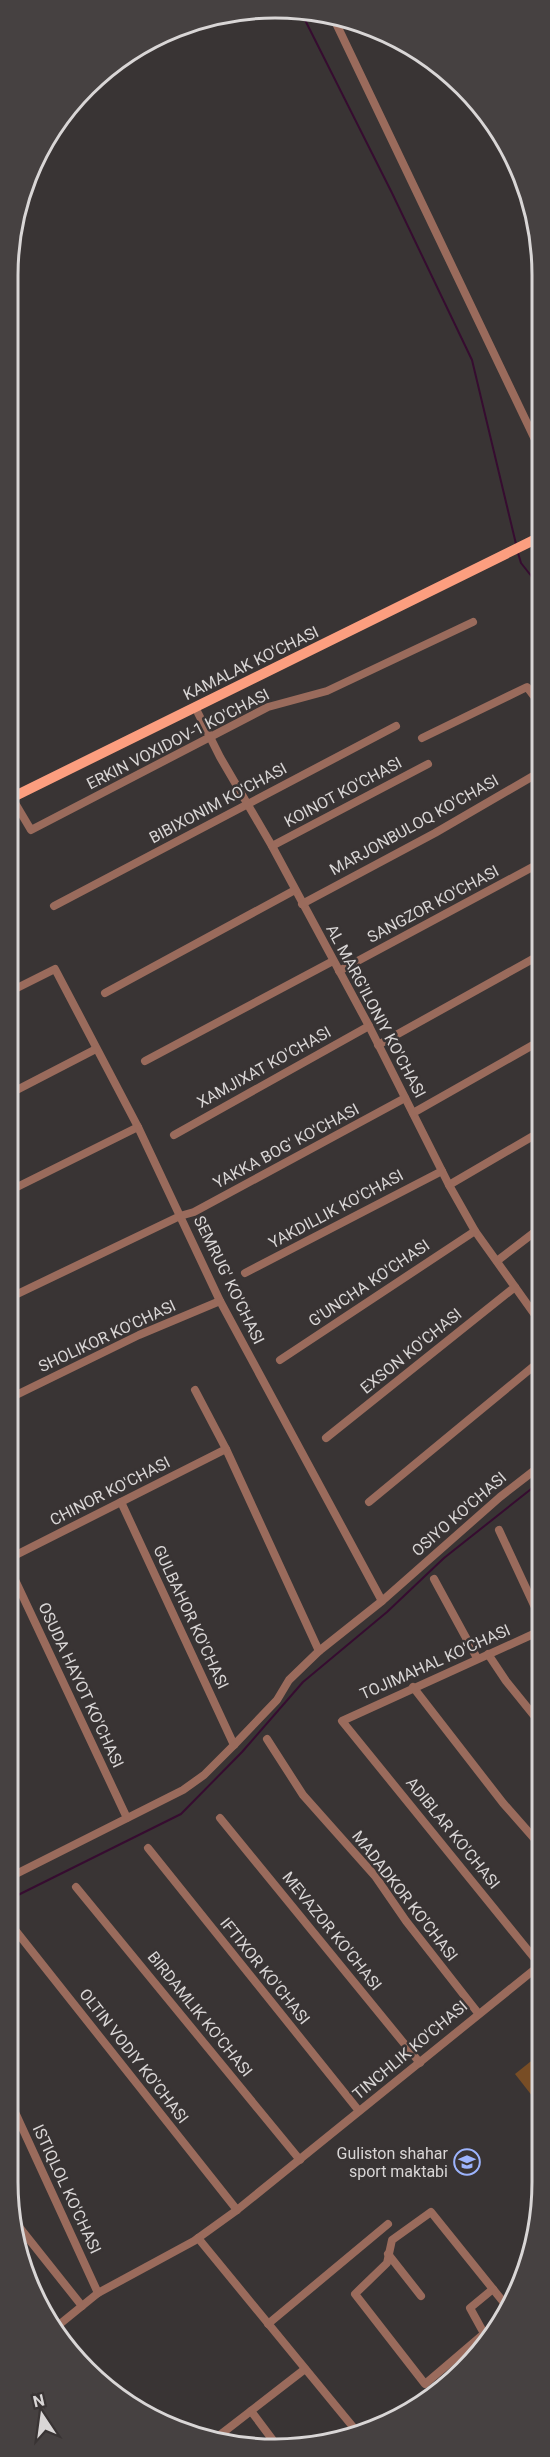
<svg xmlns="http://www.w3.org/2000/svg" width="550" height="2457" viewBox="0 0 550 2457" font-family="Roboto,sans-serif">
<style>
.green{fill:#784d25}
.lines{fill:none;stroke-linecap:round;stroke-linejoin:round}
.stream{stroke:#360c30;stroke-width:2}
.minor{stroke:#9a6b5c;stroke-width:8}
.major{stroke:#fc9e7f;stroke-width:10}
.labels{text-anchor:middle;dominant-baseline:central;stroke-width:5;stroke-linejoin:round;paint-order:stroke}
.street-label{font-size:16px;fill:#d9d6d6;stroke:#393434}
.poi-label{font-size:16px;fill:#d9d6d6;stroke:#393434;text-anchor:end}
.rim{fill:none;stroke:#d9d6d6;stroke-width:3}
</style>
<rect width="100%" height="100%" fill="#393434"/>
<polygon class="green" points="540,2054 540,2106 515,2074"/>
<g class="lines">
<g class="stream">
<polyline points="300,10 392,193 472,360 516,544"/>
<polyline points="518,553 521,563 540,587"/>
<polyline points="8,1900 181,1814 242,1752 303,1682 387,1612 444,1558 540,1482"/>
</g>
<g class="minor">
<polyline points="333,17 540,450"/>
<polyline points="195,707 220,757 272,846 369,1026 449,1185 475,1231 540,1322"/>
<polyline points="422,738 527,687 540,704"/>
<polyline points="12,798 31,830 268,707 327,691 473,622"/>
<polyline points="272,846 428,764"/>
<polyline points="302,904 435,833 540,772"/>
<polyline points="54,906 396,726"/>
<polyline points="339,971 540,863"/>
<polyline points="9,992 55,969 138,1127 220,1301 382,1601"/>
<polyline points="105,993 295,890"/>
<polyline points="378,1045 540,955"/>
<polyline points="145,1061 333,961"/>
<polyline points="9,1094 96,1049"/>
<polyline points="413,1113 540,1041"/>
<polyline points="174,1135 369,1026"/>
<polyline points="449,1185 540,1132"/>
<polyline points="9,1191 138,1127"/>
<polyline points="497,1261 540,1228"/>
<polyline points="245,1273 442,1171"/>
<polyline points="9,1298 180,1216 194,1212 405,1098"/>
<polyline points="280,1360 475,1231"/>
<polyline points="195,1390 226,1449 319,1651"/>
<polyline points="8,1399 139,1335 220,1301"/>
<polyline points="326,1438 515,1287"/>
<polyline points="121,1502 234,1745"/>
<polyline points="369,1502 540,1361"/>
<polyline points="499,1530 540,1618"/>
<polyline points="8,1559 226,1449"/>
<polyline points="8,1565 127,1818"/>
<polyline points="434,1579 477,1658"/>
<polyline points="488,1654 506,1681 540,1723"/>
<polyline points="413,1687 503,1803 540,1845"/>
<polyline points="267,1739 303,1795 375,1876 406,1921 478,2013"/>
<polyline points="220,1818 420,2063"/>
<polyline points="148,1848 359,2111"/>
<polyline points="8,1864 13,1875"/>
<polyline points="8,1878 183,1790 204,1775 234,1745 277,1700 289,1680 319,1651 382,1601 500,1497 540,1466"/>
<polyline points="76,1887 300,2160"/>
<polyline points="8,1921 237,2210"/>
<polyline points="540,1965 342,1721 540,1631"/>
<polyline points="8,2097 98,2293"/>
<polyline points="16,2223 82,2306"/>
<polyline points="198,2238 358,2433"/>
<polyline points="388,2254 421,2296"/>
<polyline points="507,2314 425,2384 355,2294 387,2263 392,2240 431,2212 509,2309"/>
<polyline points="268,2324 388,2224"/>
<polyline points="55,2328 98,2293 194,2241 237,2210 540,1965"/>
<polyline points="486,2337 470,2308 493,2289"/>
<polyline points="251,2411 278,2447"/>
<polyline points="216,2438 305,2369"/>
</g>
<polyline class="major" points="9,799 540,537"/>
</g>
<defs>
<g id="school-ring" transform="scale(1.35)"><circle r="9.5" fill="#393434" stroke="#9db4fd" stroke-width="1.5"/><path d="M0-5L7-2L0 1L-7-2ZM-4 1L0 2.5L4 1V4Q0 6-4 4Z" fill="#9db4fd"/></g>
</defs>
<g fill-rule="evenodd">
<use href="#school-ring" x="467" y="2162"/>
</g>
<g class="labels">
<g class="street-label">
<text transform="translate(251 663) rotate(-26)">KAMALAK KO'CHASI</text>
<text transform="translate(178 739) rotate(-27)">ERKIN VOXIDOV-1 KO'CHASI</text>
<text transform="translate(343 792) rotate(-28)">KOINOT KO'CHASI</text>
<text transform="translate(218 803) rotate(-28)">BIBIXONIM KO'CHASI</text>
<text transform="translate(414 825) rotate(-29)">MARJONBULOQ KO'CHASI</text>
<text transform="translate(433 904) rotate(-28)">SANGZOR KO'CHASI</text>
<text transform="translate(376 1011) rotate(62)">AL MARG'ILONIY KO'CHASI</text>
<text transform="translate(264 1067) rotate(-29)">XAMJIXAT KO'CHASI</text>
<text transform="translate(286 1146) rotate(-28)">YAKKA BOG' KO'CHASI</text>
<text transform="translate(336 1209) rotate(-28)">YAKDILLIK KO'CHASI</text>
<text transform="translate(229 1280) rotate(64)">SEMRUG' KO'CHASI</text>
<text transform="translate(369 1283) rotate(-34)">G'UNCHA KO'CHASI</text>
<text transform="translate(107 1336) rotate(-25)">SHOLIKOR KO'CHASI</text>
<text transform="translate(411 1351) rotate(-39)">EXSON KO'CHASI</text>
<text transform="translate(110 1491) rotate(-27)">CHINOR KO'CHASI</text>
<text transform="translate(459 1514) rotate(-41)">OSIYO KO'CHASI</text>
<text transform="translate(191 1617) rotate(65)">GULBAHOR KO'CHASI</text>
<text transform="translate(435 1662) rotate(-24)">TOJIMAHAL KO'CHASI</text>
<text transform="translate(81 1685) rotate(65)">OSUDA HAYOT KO'CHASI</text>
<text transform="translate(453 1833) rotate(51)">ADIBLAR KO'CHASI</text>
<text transform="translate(405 1896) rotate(52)">MADADKOR KO'CHASI</text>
<text transform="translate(332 1931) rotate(51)">MEVAZOR KO'CHASI</text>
<text transform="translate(265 1971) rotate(51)">IFTIXOR KO'CHASI</text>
<text transform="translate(200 2014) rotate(51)">BIRDAMLIK KO'CHASI</text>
<text transform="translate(410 2050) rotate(-40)">TINCHLIK KO'CHASI</text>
<text transform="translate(134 2056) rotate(52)">OLTIN VODIY KO'CHASI</text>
<text transform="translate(67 2189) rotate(65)">ISTIQLOL KO'CHASI</text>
</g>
<g class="poi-label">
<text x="448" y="2153">Guliston shahar<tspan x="448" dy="18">sport maktabi</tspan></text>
</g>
</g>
<path d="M0 0H550V2457H0ZM275 18H275A257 257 0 0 1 532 275V2182A257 257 0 0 1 275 2439H275A257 257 0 0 1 18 2182V275A257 257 0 0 1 275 18Z" fill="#464141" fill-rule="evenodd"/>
<path class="rim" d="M275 18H275A257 257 0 0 1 532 275V2182A257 257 0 0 1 275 2439H275A257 257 0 0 1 18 2182V275A257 257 0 0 1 275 18Z"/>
<g transform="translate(42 2415) rotate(347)" stroke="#393434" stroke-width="4.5" paint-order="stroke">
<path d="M0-4.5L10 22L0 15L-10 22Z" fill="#d9d6d6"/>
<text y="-9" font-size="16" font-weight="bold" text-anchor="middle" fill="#d9d6d6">N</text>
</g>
</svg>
